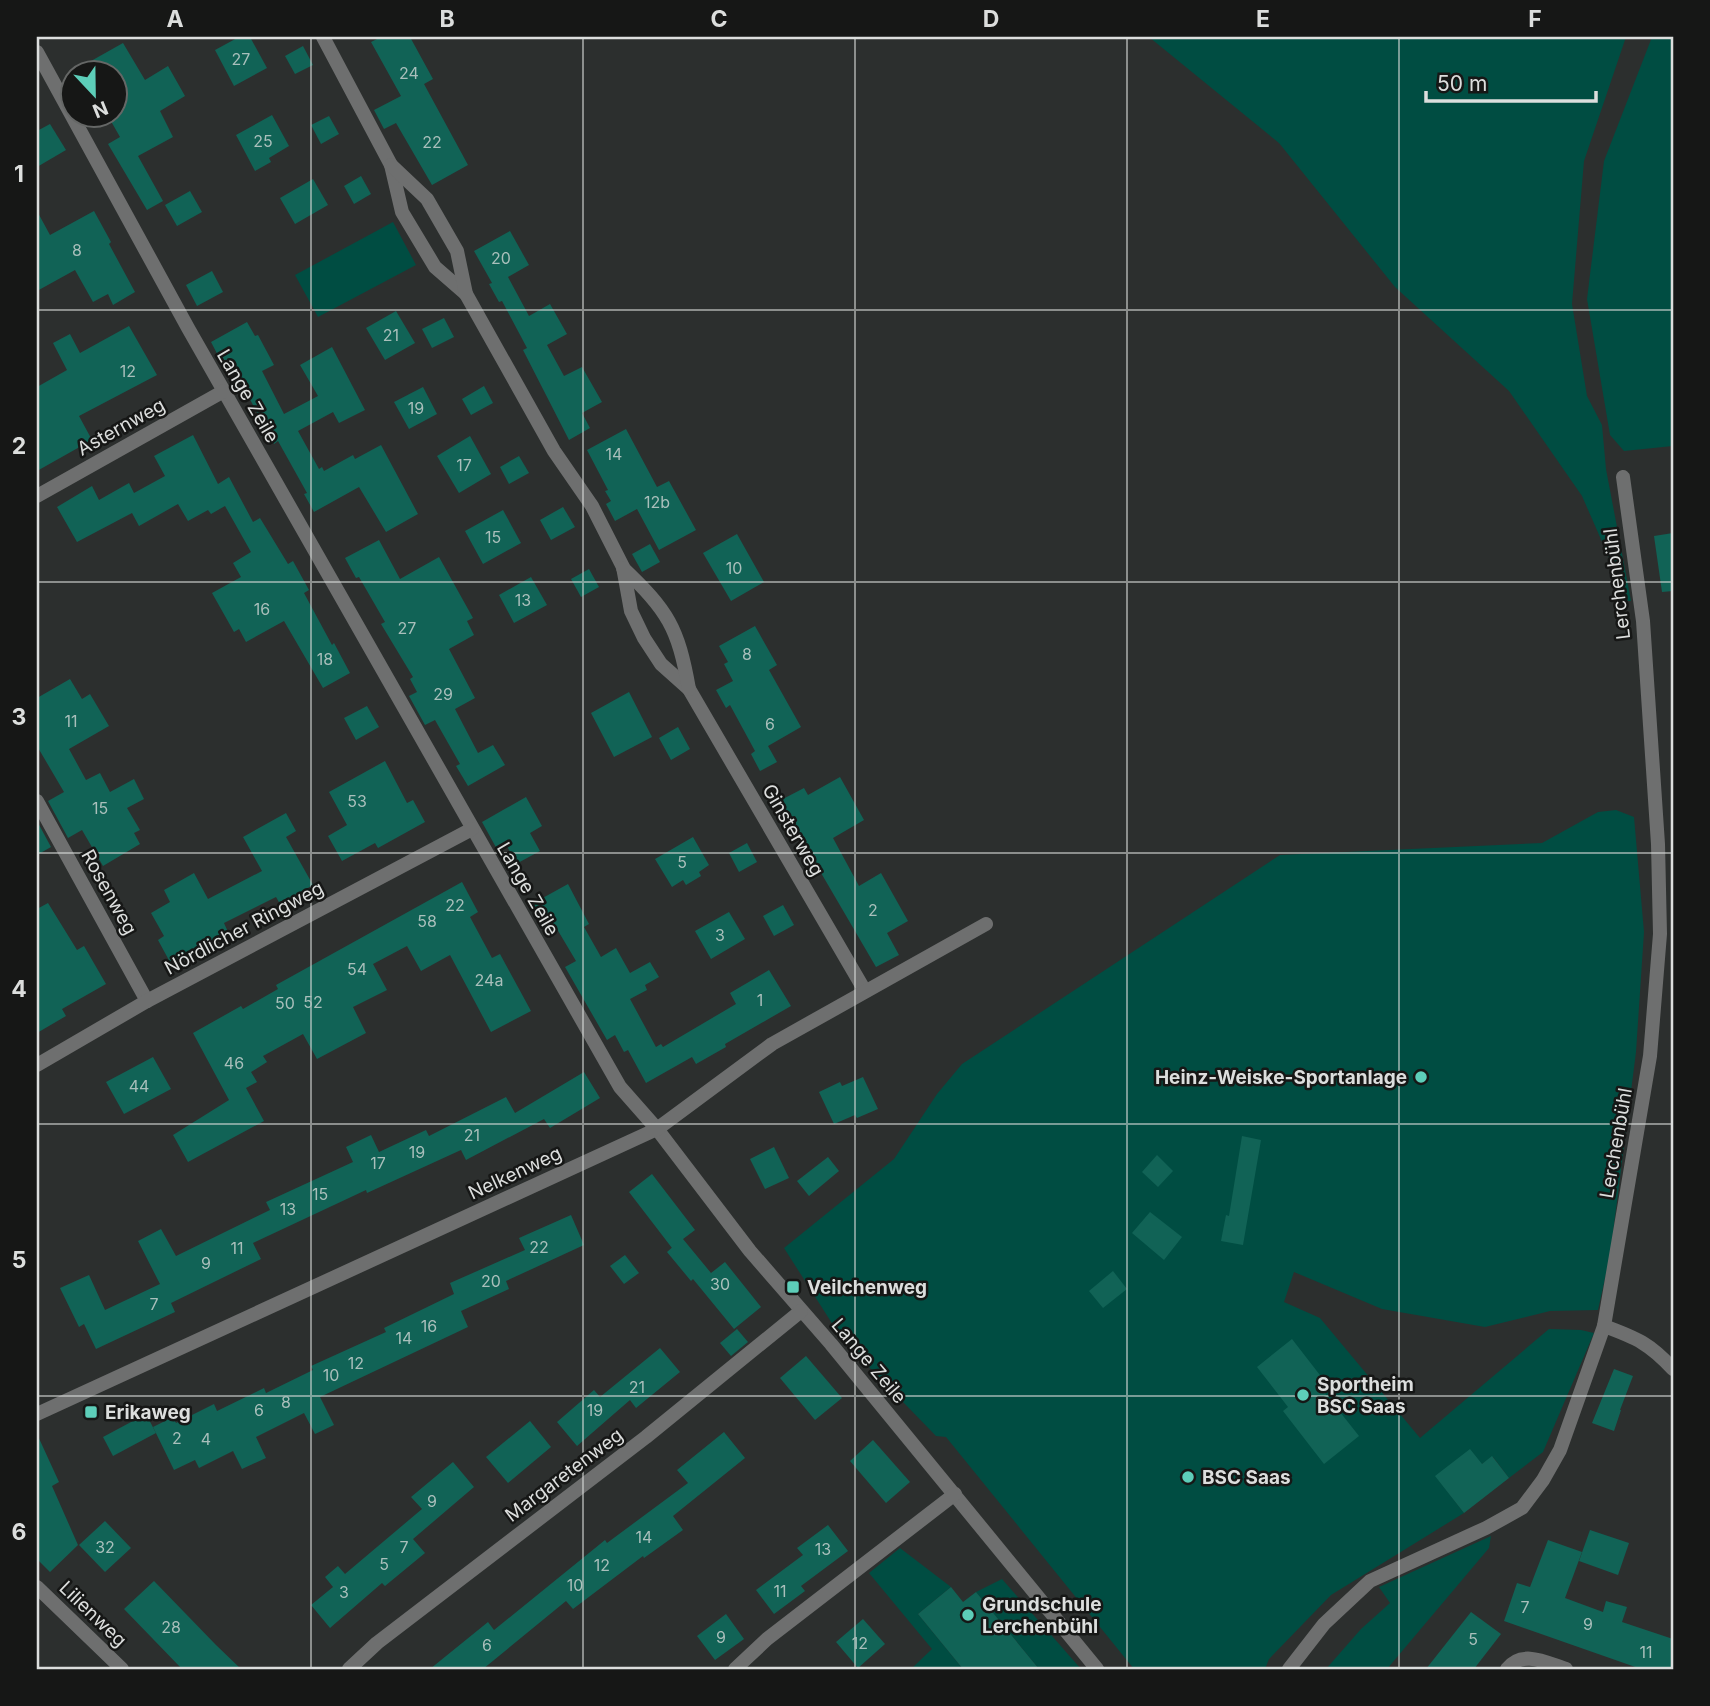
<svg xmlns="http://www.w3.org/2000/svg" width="1710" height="1706" viewBox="0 0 1710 1706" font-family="Inter,sans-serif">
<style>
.green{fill:#004d42}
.building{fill:#116356}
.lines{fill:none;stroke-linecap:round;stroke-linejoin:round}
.minor{stroke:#6e6f6f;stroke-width:14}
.grid{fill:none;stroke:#dcdedd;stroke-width:2;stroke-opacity:0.55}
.poi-dot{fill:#5dceb9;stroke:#161716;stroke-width:2.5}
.labels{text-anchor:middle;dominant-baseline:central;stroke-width:5;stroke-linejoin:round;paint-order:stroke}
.number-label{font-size:16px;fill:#a9bfbb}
.street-label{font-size:19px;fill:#dcdedd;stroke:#161716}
.poi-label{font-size:19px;font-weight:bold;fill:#dcdedd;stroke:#161716;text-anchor:start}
.neatline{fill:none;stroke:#dcdedd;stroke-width:2.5}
.grid-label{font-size:23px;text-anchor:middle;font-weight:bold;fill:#dcdedd}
</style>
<rect width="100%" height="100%" fill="#2c2f2e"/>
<g class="green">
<polygon points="1149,37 1626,37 1584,161 1572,304 1587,396 1602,425 1606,469 1631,601 1628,601 1582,496 1509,391 1395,287 1279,143"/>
<polygon points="1652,37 1673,37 1673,446 1624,451 1610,435 1587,299 1604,161"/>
<polygon points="393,222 416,265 318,317 295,275"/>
<polygon points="1616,810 1634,817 1644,932 1636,1052 1610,1256 1598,1310 1550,1311 1485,1327 1382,1309 1294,1272 1284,1302 1320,1318 1420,1438 1549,1329 1581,1330 1594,1333 1543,1452 1509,1478 1493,1457 1482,1464 1436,1476 1464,1513 1331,1595 1269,1659 1265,1669 1134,1669 946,1437 936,1436 842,1339 784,1248 894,1159 937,1094 962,1064 1280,855 1542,843 1598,812"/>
<polygon points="1491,1536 1489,1548 1387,1669 1326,1669 1361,1629 1390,1603 1379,1587"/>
<polygon points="900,1548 951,1587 918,1614 963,1669 911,1669 932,1649 869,1573"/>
<polygon points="1002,1579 1081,1669 1039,1669 976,1592"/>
</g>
<g class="building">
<polygon points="239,37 250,37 267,68 234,86 215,50"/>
<polygon points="381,37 410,37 433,79 424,84 468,165 432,185 396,123 384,129 374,110 401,96 371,42"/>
<polygon points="123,43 145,80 168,66 185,96 160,111 173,137 138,156 163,201 147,210 108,144 120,137 108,116 116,116 116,74 97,74 91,61"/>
<polygon points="303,46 313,65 295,74 285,56"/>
<polygon points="272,115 289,146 269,158 271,162 255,171 236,135"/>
<polygon points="329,116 339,134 321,144 311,125"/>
<polygon points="50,124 66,150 37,167 37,131"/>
<polygon points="361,176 371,194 354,204 344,186"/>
<polygon points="313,179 328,205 295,224 280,198"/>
<polygon points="190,191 202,212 177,226 165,205"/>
<polygon points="37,211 50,235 94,211 111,242 109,244 135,292 113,305 108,294 93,302 75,270 37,291"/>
<polygon points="510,231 529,265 508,277 529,316 550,304 567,334 547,345 564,376 582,367 602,402 582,413 590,428 569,440 523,350 527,348 502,301 499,302 489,284 492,283 474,251"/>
<polygon points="212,271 223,292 197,306 186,285"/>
<polygon points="396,311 415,343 385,360 366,328"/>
<polygon points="444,318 454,337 432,348 422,329"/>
<polygon points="247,322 255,336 258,335 274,365 262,371 284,414 318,396 300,365 332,347 365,410 339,423 333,412 298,431 319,469 322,467 324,471 353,455 355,459 381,445 418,514 386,532 359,487 314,512 304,494 307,493 278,441 274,444 232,366 225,369 211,342"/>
<polygon points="129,326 157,375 79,416 92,440 37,471 37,387 67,370 53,343 70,334 80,353"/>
<polygon points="484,386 493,403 471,415 462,399"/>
<polygon points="423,387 437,414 409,429 394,402"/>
<polygon points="626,429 657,487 669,481 696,530 659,550 637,509 615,521 606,504 611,501 605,491 608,490 587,450"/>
<polygon points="193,435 218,484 229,477 253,522 260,518 288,564 293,561 309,590 304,593 332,645 334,643 350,673 323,688 284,621 246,642 239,629 234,632 212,593 241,577 233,563 251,552 225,506 211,514 208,510 188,521 178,504 139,526 132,513 77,542 57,507 92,486 99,500 129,483 134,493 165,476 154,456"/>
<polygon points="470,436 491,474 459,493 437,456"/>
<polygon points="519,456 529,473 509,484 500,467"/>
<polygon points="563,507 575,527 551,540 540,520"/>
<polygon points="503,510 521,543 483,564 465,531"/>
<polygon points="1673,533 1673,591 1662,592 1654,536"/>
<polygon points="737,534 764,582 731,601 703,553"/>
<polygon points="379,540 400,579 439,557 473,618 467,621 474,635 449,649 475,698 455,709 478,753 493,745 505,765 468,786 456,766 460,764 435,720 425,725 409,696 417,692 410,679 413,677 381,624 385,622 359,577 356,578 345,558"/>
<polygon points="650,544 660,562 642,572 632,554"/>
<polygon points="589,569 599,587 581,597 571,579"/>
<polygon points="531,577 547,605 514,623 499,595"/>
<polygon points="755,626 777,665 769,670 801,727 768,746 777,762 760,771 751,754 755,751 730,705 726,708 716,690 733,681 724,664 728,662 719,646"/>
<polygon points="70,679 82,699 90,694 109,726 69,749 86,780 100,773 110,792 134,779 144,799 127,808 140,830 134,833 140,844 103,866 82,830 68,838 48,801 64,792 37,746 37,698"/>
<polygon points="629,692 652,737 614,757 591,713"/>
<polygon points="367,706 379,727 356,740 344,718"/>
<polygon points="678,727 690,749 671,760 659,738"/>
<polygon points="385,761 407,803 413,800 425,822 378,848 375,843 342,861 328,836 347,825 329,792"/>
<polygon points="840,777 864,820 833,838 859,886 881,873 908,921 887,933 899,955 876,967 779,801 804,788 808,795"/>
<polygon points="526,797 542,826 530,833 540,851 516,864 507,846 498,851 482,822"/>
<polygon points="286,813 296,831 286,837 313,885 280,904 276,897 224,923 228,932 171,964 158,940 164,936 151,913 170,902 164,890 194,873 208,899 262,871 243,837"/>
<polygon points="37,821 51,847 37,855"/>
<polygon points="693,837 709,865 699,872 701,876 686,885 683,880 672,887 655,859"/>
<polygon points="747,843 757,862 739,872 729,853"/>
<polygon points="462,882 478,912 470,917 492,958 500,954 531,1011 491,1032 450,955 421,971 407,946 373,964 387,990 353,1007 366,1033 317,1059 303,1034 263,1056 267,1062 251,1072 257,1082 246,1088 264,1121 188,1162 173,1135 229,1100 193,1033 241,1006 243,1009 278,989 276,985"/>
<polygon points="568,884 589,924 584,927 601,957 616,948 630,973 650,962 659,977 645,985 647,990 630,999 656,1047 661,1044 663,1047 736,1004 730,993 769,970 791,1006 725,1044 726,1047 696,1064 692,1057 646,1083 628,1050 624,1052 615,1035 607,1040 565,967 576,961 554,924 543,929 530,905"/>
<polygon points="48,903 77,950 84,946 106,984 62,1009 66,1016 37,1033 37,909"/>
<polygon points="783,905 794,925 774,936 763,916"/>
<polygon points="729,912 745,939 711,959 695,931"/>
<polygon points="153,1057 171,1089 124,1114 106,1082"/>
<polygon points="584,1072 600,1098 550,1128 544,1119 466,1160 461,1150 367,1193 366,1190 253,1243 261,1259 171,1303 175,1312 96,1349 84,1324 79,1327 60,1288 89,1275 105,1310 160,1284 138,1241 161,1229 176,1256 270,1210 266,1202 353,1162 346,1147 371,1135 379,1152 426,1130 429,1136 506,1097 515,1113"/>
<polygon points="863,1077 878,1109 857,1118 855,1115 834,1124 819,1092 840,1082 842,1086"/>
<polygon points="1242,1136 1261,1140 1243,1245 1221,1241 1226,1215 1229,1216"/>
<polygon points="774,1147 789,1178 765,1189 750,1159"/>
<polygon points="1157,1155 1173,1171 1158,1187 1142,1172"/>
<polygon points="828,1157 839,1171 809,1196 797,1181"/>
<polygon points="652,1174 695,1230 683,1239 711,1273 725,1262 761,1307 734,1329 693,1279 691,1281 667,1252 676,1244 672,1248 629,1192"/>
<polygon points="1150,1212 1182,1237 1164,1260 1132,1233"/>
<polygon points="571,1215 584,1245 506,1281 509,1289 461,1311 468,1327 320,1397 334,1425 315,1434 304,1413 256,1437 266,1458 242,1469 233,1451 199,1468 195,1460 174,1470 153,1427 173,1417 176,1423 214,1404 217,1411 264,1388 266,1393 313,1370 311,1366 386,1332 384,1328 454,1294 450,1283 525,1250 519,1238"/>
<polygon points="625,1255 639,1273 624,1284 610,1266"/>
<polygon points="1113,1271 1127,1289 1103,1308 1089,1291"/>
<polygon points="737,1329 748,1342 731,1356 720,1343"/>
<polygon points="1292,1339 1323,1379 1317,1383 1359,1436 1324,1464 1283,1411 1288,1407 1257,1367"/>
<polygon points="660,1348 680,1372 636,1408 630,1400 577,1446 557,1422 594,1390 600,1397"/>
<polygon points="806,1356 842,1398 815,1420 780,1378"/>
<polygon points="1614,1369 1633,1376 1620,1410 1621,1410 1614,1431 1592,1423"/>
<polygon points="146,1414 156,1433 113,1456 103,1437"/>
<polygon points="530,1421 551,1447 508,1483 486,1457"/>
<polygon points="724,1432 745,1458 673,1516 683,1530 644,1558 643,1556 573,1609 566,1601 483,1669 430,1669 488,1622 494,1630 605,1540 607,1543 688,1483 677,1470"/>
<polygon points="37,1434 59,1482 52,1486 78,1545 50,1572 37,1559"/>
<polygon points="873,1440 910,1482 886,1503 850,1461"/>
<polygon points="1470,1449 1482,1464 1492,1456 1509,1478 1464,1513 1435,1476"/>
<polygon points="453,1462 474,1487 413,1539 425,1553 385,1586 382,1583 330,1628 311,1605 333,1587 325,1577 338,1566 345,1574 422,1509 411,1497"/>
<polygon points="105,1521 131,1548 105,1572 79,1545"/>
<polygon points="828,1525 848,1551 801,1586 805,1591 774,1614 756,1590 803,1555 797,1548"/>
<polygon points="1590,1530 1629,1543 1618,1575 1579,1561"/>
<polygon points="1548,1540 1582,1552 1565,1598 1603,1612 1606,1601 1627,1607 1622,1622 1673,1639 1673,1669 1641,1669 1504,1621 1517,1583 1530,1587"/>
<polygon points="154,1581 216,1645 241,1669 182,1669 124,1609"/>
<polygon points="951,1587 963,1602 976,1592 1039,1669 963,1669 918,1614"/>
<polygon points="1471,1612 1501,1634 1474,1669 1426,1669"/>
<polygon points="726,1614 744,1639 715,1660 697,1636"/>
<polygon points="863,1619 885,1644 858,1668 836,1642"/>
</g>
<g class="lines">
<g class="minor">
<polyline points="323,37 391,165 402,212 435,267 466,294"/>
<polyline points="37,52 188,328 620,1087 657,1129 750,1251 831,1344 1097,1669"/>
<polyline points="391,165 427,199 457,251 466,294 554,451 592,506 623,567 631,611 644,638 661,664 689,689 865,991"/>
<polyline points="37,496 224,391"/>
<path d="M623,568C668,611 678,627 689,689"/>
<polyline points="37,801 147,1001"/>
<polyline points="37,1065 147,1001 472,829"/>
<path d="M1604,1326C1637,1338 1650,1344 1673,1369"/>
<polyline points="37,1414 657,1129 772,1044 986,924"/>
<polyline points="37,1587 122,1669"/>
<polyline points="349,1669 377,1643 646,1437 801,1311"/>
<polyline points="735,1669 767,1639 955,1494"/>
<polyline points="1289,1669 1324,1624 1370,1581 1486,1528 1522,1508 1543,1480 1560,1450 1604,1326 1650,1056 1660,934 1658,844 1643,621 1623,477"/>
<path d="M1507,1669C1522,1649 1547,1663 1566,1669"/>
</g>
</g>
<path class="grid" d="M311,37V1669M583,37V1669M855,37V1669M1127,37V1669M1399,37V1669M37,310H1673M37,582H1673M37,853H1673M37,1124H1673M37,1396H1673"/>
<g class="poi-dot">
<circle cx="1421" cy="1077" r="7"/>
<rect x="786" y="1280" width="14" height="14" rx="3.5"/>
<circle cx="1303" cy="1395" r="7"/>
<rect x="84" y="1405" width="14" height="14" rx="3.5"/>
<circle cx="1188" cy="1477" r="7"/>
<circle cx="968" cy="1615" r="7"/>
</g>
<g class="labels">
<g class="number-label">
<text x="241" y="59">27</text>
<text x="409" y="73">24</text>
<text x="263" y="141">25</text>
<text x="432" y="142">22</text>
<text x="77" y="250">8</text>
<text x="501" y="258">20</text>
<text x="391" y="335">21</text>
<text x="128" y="371">12</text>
<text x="416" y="408">19</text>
<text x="614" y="454">14</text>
<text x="464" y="465">17</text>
<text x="657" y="502">12b</text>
<text x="493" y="537">15</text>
<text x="734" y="568">10</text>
<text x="523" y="600">13</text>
<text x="262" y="609">16</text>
<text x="407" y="628">27</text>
<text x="747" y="654">8</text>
<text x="325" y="659">18</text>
<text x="443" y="694">29</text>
<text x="71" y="721">11</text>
<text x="770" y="724">6</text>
<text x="357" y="801">53</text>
<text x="100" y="808">15</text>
<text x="682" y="862">5</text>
<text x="455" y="905">22</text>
<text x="873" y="910">2</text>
<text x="427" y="921">58</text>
<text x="720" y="935">3</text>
<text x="357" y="969">54</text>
<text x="489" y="980">24a</text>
<text x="760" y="1000">1</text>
<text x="313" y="1002">52</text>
<text x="285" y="1003">50</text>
<text x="234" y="1063">46</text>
<text x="139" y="1086">44</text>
<text x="472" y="1135">21</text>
<text x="417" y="1152">19</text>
<text x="378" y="1163">17</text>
<text x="320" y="1194">15</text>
<text x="288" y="1209">13</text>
<text x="539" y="1247">22</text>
<text x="237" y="1248">11</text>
<text x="206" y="1263">9</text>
<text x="491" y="1281">20</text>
<text x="720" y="1284">30</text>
<text x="154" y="1304">7</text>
<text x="429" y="1326">16</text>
<text x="404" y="1338">14</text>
<text x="356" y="1363">12</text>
<text x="331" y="1375">10</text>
<text x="637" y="1387">21</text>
<text x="286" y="1402">8</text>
<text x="259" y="1410">6</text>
<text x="595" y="1410">19</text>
<text x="177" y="1438">2</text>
<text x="206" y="1439">4</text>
<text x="432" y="1501">9</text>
<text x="644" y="1537">14</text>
<text x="105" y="1547">32</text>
<text x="404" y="1547">7</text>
<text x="823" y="1549">13</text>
<text x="384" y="1564">5</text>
<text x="602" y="1565">12</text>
<text x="575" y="1585">10</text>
<text x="780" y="1591">11</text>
<text x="344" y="1592">3</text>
<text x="1525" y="1607">7</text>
<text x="1588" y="1624">9</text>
<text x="171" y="1627">28</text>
<text x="721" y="1637">9</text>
<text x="1473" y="1639">5</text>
<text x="860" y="1643">12</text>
<text x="487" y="1645">6</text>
<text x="1646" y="1652">11</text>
</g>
<g class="street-label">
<text transform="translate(248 396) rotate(60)">Lange Zeile</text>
<text transform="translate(121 427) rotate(-29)">Asternweg</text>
<text transform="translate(1617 584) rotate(-97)">Lerchenbühl</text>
<text transform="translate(793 830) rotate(60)">Ginsterweg</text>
<text transform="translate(528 889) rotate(60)">Lange Zeile</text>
<text transform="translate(109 892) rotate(61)">Rosenweg</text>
<text transform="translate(244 928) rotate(-28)">Nördlicher Ringweg</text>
<text transform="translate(1616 1143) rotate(-80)">Lerchenbühl</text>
<text transform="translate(515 1173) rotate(-25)">Nelkenweg</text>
<text transform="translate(869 1361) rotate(50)">Lange Zeile</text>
<text transform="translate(564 1475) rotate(-37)">Margaretenweg</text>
<text transform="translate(93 1614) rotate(44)">Lilienweg</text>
</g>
<g class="poi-label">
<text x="1407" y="1077" text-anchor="end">Heinz-Weiske-Sportanlage</text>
<text x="807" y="1287">Veilchenweg</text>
<text x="1317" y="1384">Sportheim<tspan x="1317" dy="22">BSC Saas</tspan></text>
<text x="105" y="1412">Erikaweg</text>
<text x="1202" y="1477">BSC Saas</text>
<text x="982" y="1604">Grundschule<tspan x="982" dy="22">Lerchenbühl</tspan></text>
</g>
</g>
<rect width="1710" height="1706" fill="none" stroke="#161716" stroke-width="77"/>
<g transform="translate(94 94) rotate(158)"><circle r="33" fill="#161716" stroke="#656766" stroke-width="2"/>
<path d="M0-5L12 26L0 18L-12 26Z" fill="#5dceb9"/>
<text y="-10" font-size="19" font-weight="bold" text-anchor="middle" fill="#dcdedd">N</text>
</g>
<path d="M1426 91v10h170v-10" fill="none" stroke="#dcdedd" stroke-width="3.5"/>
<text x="1437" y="91" font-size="21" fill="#dcdedd" stroke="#161716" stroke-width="5" paint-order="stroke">50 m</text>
<rect x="38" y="38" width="1634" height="1630" class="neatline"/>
<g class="grid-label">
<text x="175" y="27">A</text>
<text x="447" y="27">B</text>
<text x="719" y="27">C</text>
<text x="991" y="27">D</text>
<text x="1263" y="27">E</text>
<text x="1535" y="27">F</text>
<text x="19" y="182">1</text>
<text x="19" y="454">2</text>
<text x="19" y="725">3</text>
<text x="19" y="997">4</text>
<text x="19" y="1268">5</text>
<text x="19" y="1540">6</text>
</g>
</svg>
